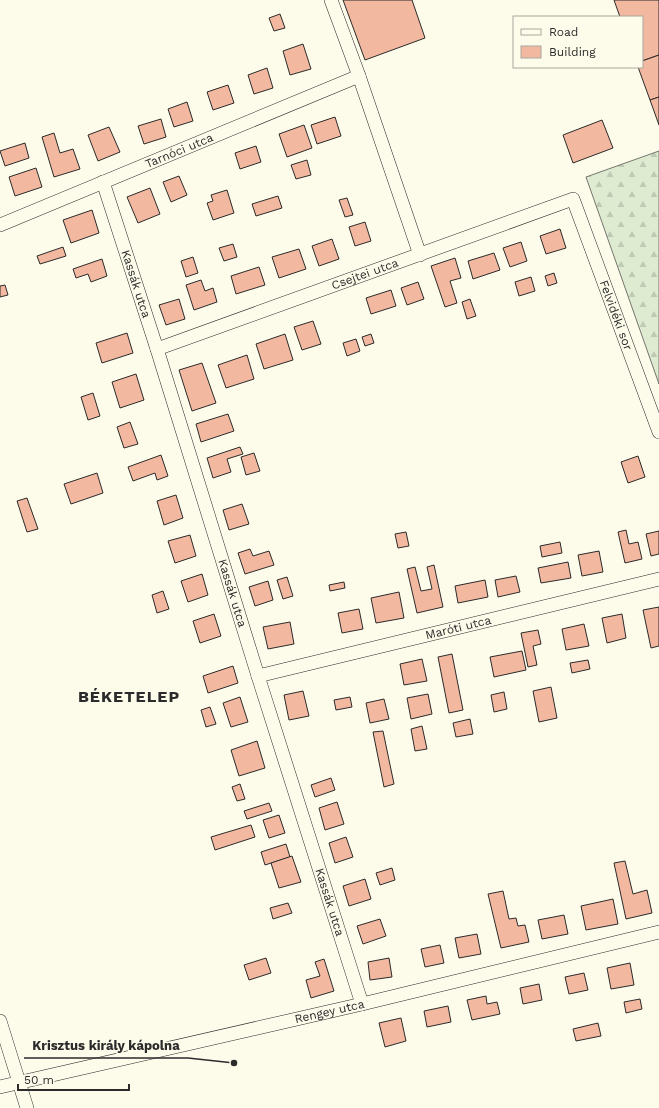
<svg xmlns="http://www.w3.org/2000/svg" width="659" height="1108" viewBox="0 0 659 1108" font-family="'Work Sans',sans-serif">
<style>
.forest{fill:url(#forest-firs);stroke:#74746e}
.building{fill:#f2b8a0;stroke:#2b2b2b}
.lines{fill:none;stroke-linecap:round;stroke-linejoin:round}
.minor-casing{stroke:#2b2b2b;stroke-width:14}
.minor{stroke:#fdfbea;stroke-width:13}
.labels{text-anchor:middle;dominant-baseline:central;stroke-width:3;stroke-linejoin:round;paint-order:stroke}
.street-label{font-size:12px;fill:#2b2b2b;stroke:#fdfbea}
.district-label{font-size:16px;font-weight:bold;letter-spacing:1px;fill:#2b2b2b;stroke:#fdfbea}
.leader{fill:none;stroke:#2b2b2b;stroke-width:1.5}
.callout-dot{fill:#2b2b2b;stroke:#fdfbea;stroke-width:1.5}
.callout-label{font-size:13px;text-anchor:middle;font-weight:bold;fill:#2b2b2b;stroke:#fdfbea;stroke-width:3;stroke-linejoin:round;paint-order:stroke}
</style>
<defs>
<pattern id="forest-firs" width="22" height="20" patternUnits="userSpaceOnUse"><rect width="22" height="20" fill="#deebd1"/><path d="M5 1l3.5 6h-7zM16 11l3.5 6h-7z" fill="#bfcab4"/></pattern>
</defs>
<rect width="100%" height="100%" fill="#fdfbea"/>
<polygon class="forest" points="659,151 659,384 586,177"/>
<g class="building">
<polygon points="343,0 412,0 425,38 365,60"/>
<polygon points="614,0 659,0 659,55 642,61 642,17 620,17"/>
<polygon points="280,14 285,28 274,31 269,18"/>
<polygon points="303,44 311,69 290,75 283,51"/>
<polygon points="659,55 659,97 650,100 638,67 642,67 642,61"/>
<polygon points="267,68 273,88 254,94 248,75"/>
<polygon points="228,85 234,103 213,110 207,92"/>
<polygon points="659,97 659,125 650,100"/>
<polygon points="187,102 193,121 174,127 168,109"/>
<polygon points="335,117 341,136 317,144 311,125"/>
<polygon points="161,119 166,137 144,144 138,126"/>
<polygon points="602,120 613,148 573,163 563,135"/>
<polygon points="304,125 312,148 287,157 279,134"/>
<polygon points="109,127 120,152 98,161 88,135"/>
<polygon points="54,133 60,153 73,149 80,169 54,177 42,137"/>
<polygon points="25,143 29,158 5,166 0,151"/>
<polygon points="256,146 261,162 240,169 235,153"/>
<polygon points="307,160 311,175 296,179 291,165"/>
<polygon points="36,168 42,187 15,196 9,177"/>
<polygon points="179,176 187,195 171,202 163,182"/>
<polygon points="150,188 160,214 138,223 127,197"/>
<polygon points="227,190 234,213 213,220 207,203 213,201 211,195"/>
<polygon points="278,196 282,208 256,216 252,204"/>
<polygon points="347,198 353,215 345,217 339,200"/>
<polygon points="92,210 99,233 71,243 63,220"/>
<polygon points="365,222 371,241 355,246 349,227"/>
<polygon points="560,229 566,248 546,254 540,236"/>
<polygon points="332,239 339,259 319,266 312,246"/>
<polygon points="521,242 527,261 510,267 503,248"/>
<polygon points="233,244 237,257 224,261 219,248"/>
<polygon points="63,247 66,256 40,264 37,256"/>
<polygon points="299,249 306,269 279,278 272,257"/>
<polygon points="494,253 500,270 473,279 468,261"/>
<polygon points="193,257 198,273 186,277 181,261"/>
<polygon points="455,258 461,278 450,281 457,303 445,307 431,266"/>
<polygon points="102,259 107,276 91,282 88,274 76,278 73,269"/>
<polygon points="259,267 265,285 236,294 231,276"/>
<polygon points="554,273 557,283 548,286 545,276"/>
<polygon points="531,277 535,291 519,296 515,282"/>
<polygon points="201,280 205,291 213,288 217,302 194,310 186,285"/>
<polygon points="418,282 424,299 407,305 401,288"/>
<polygon points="5,285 8,295 0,297 0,286"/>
<polygon points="391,290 396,306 371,314 366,298"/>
<polygon points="179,299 185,319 166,325 159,305"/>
<polygon points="470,299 476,316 467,319 462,302"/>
<polygon points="313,321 321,344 302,350 294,327"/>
<polygon points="127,333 133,353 102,363 96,343"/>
<polygon points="285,334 293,360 264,369 256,344"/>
<polygon points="371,334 374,343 365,346 362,337"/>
<polygon points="356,339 360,351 347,356 343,343"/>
<polygon points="247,355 254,379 226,388 218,365"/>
<polygon points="202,363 216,403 192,411 179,370"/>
<polygon points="136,374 144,400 120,408 112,382"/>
<polygon points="93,393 100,416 88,420 81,397"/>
<polygon points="228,414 234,431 201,442 196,424"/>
<polygon points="130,422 138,444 124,448 117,427"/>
<polygon points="240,447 243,454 227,459 231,472 213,478 207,458"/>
<polygon points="254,453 260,471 246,475 241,457"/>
<polygon points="161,455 168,476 157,480 155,473 133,481 128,467"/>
<polygon points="638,456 645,477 628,483 621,462"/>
<polygon points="97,473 103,493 71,504 64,484"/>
<polygon points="176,495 183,518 164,525 157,501"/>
<polygon points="27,498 38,529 27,532 17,501"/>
<polygon points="242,504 249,524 229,530 223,510"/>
<polygon points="626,530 629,544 638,542 642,559 625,563 618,532"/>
<polygon points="659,531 659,554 651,556 646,534"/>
<polygon points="406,532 409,546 398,548 395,534"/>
<polygon points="190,535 196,556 175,563 168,541"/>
<polygon points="560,542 562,553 542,557 540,546"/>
<polygon points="250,549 253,556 269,551 274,565 245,574 238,553"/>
<polygon points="599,551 603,572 582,576 578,555"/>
<polygon points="568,562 571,578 541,583 538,568"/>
<polygon points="434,565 443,607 417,613 407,569 415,567 421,591 432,589 427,567"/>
<polygon points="202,574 208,595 188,602 181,581"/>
<polygon points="516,576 520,592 498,597 495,580"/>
<polygon points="287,577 293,596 283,599 277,580"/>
<polygon points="485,580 488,597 458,603 455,586"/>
<polygon points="268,581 273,600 255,606 249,587"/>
<polygon points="344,582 345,588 330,591 329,585"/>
<polygon points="163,591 169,609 157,613 152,595"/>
<polygon points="399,592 404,618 376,623 371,598"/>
<polygon points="659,607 659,646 651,648 643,610"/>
<polygon points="359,609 363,629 342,633 338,613"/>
<polygon points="214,614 221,636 200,643 193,621"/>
<polygon points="622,614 626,638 607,643 602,618"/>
<polygon points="290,622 294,644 268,649 263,627"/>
<polygon points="584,624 589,646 566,650 562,629"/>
<polygon points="538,630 541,644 533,646 537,665 528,667 521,633"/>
<polygon points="522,651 526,670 494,677 490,657"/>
<polygon points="452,654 463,710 449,713 438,657"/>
<polygon points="422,659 427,681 404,685 400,664"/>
<polygon points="588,660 590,669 572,673 570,663"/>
<polygon points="233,666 238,683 208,693 203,676"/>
<polygon points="551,687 557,718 539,722 533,691"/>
<polygon points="303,691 309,716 289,720 284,695"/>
<polygon points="504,692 507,709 494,712 491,695"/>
<polygon points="428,694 432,714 411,719 407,698"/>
<polygon points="240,697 248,722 231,727 223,703"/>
<polygon points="350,697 352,707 336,710 334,700"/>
<polygon points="384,699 389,719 370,723 366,703"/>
<polygon points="210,707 216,724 206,727 201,710"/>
<polygon points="470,719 473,734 456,737 453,723"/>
<polygon points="422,726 427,749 415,751 411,729"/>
<polygon points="383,731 394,784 384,787 373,732"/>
<polygon points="257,741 265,768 239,776 231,750"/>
<polygon points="331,778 335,790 315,797 311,785"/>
<polygon points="240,784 245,799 237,801 232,787"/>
<polygon points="337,802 344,824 325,830 319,808"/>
<polygon points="269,803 272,811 247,819 244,811"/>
<polygon points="279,815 285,833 269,838 263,820"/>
<polygon points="251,825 255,837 215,850 211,837"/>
<polygon points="346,837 353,857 335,863 329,843"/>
<polygon points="286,844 290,857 265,865 261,852"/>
<polygon points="292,856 301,882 279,888 271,863"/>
<polygon points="625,861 633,894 647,890 652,913 626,919 614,863"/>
<polygon points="392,868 395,880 380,885 376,873"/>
<polygon points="365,879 371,899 349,906 343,886"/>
<polygon points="503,891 509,919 516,918 518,926 525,925 529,942 501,948 488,894"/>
<polygon points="613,899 618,924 586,930 581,906"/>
<polygon points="288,903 292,913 273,919 270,908"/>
<polygon points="564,915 568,934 542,939 538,920"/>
<polygon points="380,919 386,936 363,944 357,926"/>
<polygon points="477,934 481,954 459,958 455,938"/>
<polygon points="440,945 444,963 425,967 421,949"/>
<polygon points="266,958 271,973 249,980 244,965"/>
<polygon points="389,958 392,977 370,980 368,962"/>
<polygon points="324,959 334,991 311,998 306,980 320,976 315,962"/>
<polygon points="630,963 634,985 611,989 607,968"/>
<polygon points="584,973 588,990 569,994 565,977"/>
<polygon points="539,984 542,1000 523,1004 520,988"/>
<polygon points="486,996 487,1004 497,1002 500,1014 472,1020 467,1000"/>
<polygon points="640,999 642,1009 626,1013 624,1002"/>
<polygon points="448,1006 451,1022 427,1027 424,1011"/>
<polygon points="401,1018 406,1041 385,1047 379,1023"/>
<polygon points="598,1023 601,1036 576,1041 573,1029"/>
</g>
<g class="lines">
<g class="minor-casing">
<g id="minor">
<polyline points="331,0 359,76 420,255"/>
<path id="s1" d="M103,182L157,349L258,676L362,1004"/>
<path id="s2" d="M0,225L359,76"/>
<path id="s3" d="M157,349L573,199L659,432"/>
<path id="s4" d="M258,676L659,579"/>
<polyline points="0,1021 27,1108"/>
<path id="s5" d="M0,1087L362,1004L659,932"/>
</g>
</g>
<use href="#minor" class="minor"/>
</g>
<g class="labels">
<g class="street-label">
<text stroke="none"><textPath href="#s2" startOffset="194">Tarnóci utca</textPath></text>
<text stroke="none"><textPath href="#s3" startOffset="221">Csejtei utca</textPath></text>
<text stroke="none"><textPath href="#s1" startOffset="107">Kassák utca</textPath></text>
<text stroke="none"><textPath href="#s3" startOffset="566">Felvidéki sor</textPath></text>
<text stroke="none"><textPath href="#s1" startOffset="431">Kassák utca</textPath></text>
<text stroke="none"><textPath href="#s4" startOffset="206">Maróti utca</textPath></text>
<text stroke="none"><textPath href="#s1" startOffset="755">Kassák utca</textPath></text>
<text stroke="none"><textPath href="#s5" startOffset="338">Rengey utca</textPath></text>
</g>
<g class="district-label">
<text x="129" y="696">BÉKETELEP</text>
</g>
</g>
<path class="leader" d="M234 1063L188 1058H24"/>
<circle class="callout-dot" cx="234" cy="1063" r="4"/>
<g class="callout-label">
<text x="106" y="1050">Krisztus király kápolna</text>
</g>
<rect x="513" y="16" width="130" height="52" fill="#fdfbea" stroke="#a9a89e"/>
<rect x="521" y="29" width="20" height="6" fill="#fdfbea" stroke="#a9a89e"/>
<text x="549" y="36" font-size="12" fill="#2b2b2b">Road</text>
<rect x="521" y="46" width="20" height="12" fill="#f2b8a0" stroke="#a9a89e"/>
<text x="549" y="56" font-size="12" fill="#2b2b2b">Building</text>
<path d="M18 1084v6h111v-6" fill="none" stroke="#2b2b2b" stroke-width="2"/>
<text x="24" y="1084" font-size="12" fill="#2b2b2b" stroke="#fdfbea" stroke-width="3" paint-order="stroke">50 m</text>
</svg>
